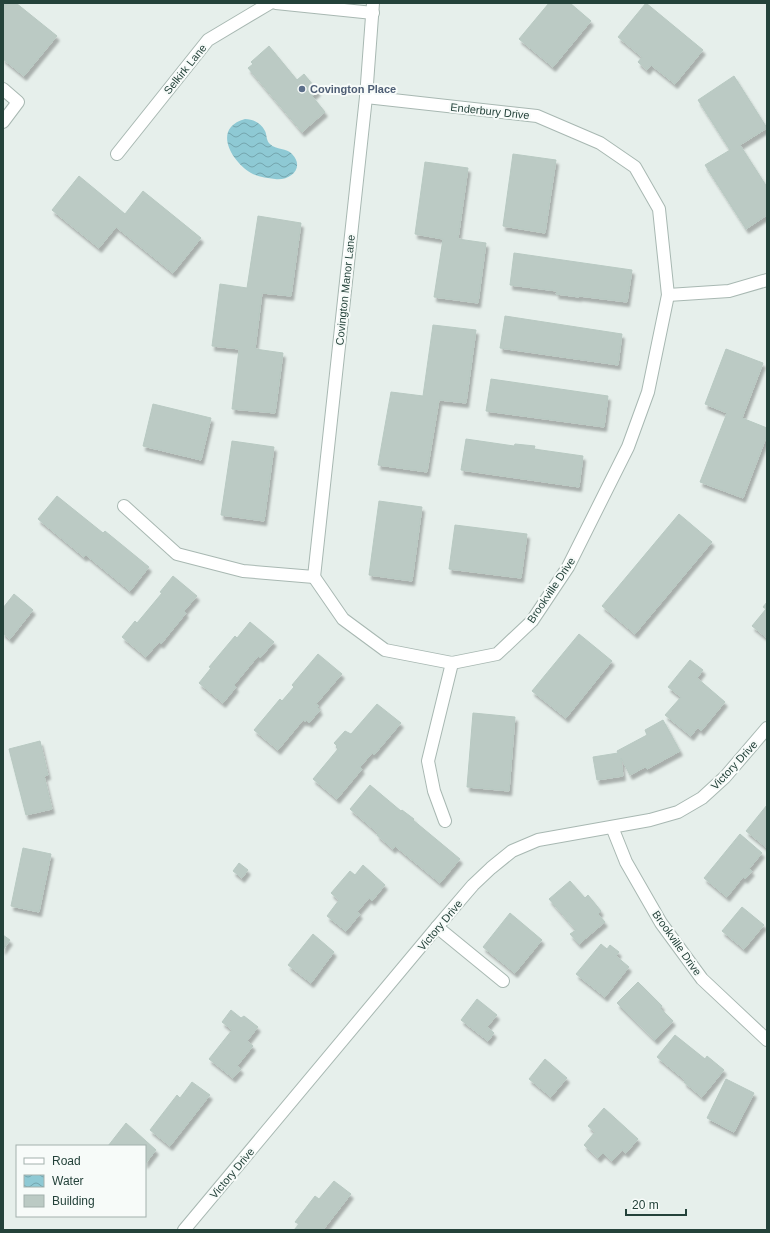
<svg xmlns="http://www.w3.org/2000/svg" width="770" height="1233" viewBox="0 0 770 1233" font-family="Helvetica,sans-serif">
<style>
.water{fill:url(#water-waves)}
.building{fill:#bbcac4;stroke:#b8c9c2;filter:url(#shadow)}
.lines{fill:none;stroke-linecap:round;stroke-linejoin:round}
.minor-casing{stroke:#a8b8b2;stroke-width:14}
.minor{stroke:#fff;stroke-width:12}
.service-dot{fill:#5c6f8a;stroke:#f7fbf9;stroke-width:1.5}
.labels{text-anchor:middle;dominant-baseline:central;stroke-width:4;stroke-linejoin:round;paint-order:stroke}
.street-label{font-size:11px;fill:#24423a;stroke:#f7fbf9}
.service-label{font-size:11px;font-weight:bold;fill:#4e5e75;stroke:#f7fbf9;text-anchor:start}
</style>
<defs>
<pattern id="water-waves" width="16" height="10" patternUnits="userSpaceOnUse"><rect width="16" height="10" fill="#8ec9d4"/><path d="M0 5q4-4 8 0t8 0" fill="none" stroke="#74a5ad"/></pattern>
<filter id="shadow"><feDropShadow dx="2.5" dy="4.5" stdDeviation="1" flood-color="#0004"/></filter>
</defs>
<rect width="100%" height="100%" fill="#e6efeb"/>
<path class="water" d="M245,119C253,119 261,123 265,131C267,135 266,141 270,144C276,150 287,148 292,154C305,167 291,181 275,179C267,178 258,177 251,173C231,161 212,128 245,119Z"/>
<g class="building">
<polygon points="3,3 16,3 57,36 24,76 3,59"/>
<polygon points="549,3 570,3 591,21 553,67 519,39"/>
<polygon points="646,3 703,50 675,84 651,65 647,70 638,62 642,57 618,37"/>
<polygon points="269,46 297,80 304,74 318,91 312,96 325,112 302,132 248,68 253,64 251,62"/>
<polygon points="734,76 767,128 740,145 767,187 767,215 746,229 705,165 730,150 698,100"/>
<polygon points="513,154 556,160 545,233 503,226"/>
<polygon points="425,162 468,168 458,239 486,243 478,303 434,297 443,239 415,234"/>
<polygon points="79,176 125,214 143,191 201,238 173,273 116,227 99,248 52,210"/>
<polygon points="258,216 301,223 291,296 262,293 255,349 283,353 275,413 232,409 239,349 212,346 220,284 247,288"/>
<polygon points="514,253 632,270 627,302 579,296 579,297 556,294 557,291 510,285"/>
<polygon points="505,316 622,334 618,365 500,348"/>
<polygon points="433,325 476,330 466,403 439,400 427,472 378,465 391,392 423,396"/>
<polygon points="726,349 763,363 742,418 767,428 767,435 743,498 700,482 727,413 705,404"/>
<polygon points="491,379 608,396 604,427 486,411"/>
<polygon points="153,404 211,418 201,460 143,446"/>
<polygon points="466,439 514,446 515,444 535,446 534,449 583,456 579,487 461,470"/>
<polygon points="232,441 274,447 264,521 221,515"/>
<polygon points="57,496 103,533 105,531 149,567 130,591 86,555 84,557 38,519"/>
<polygon points="379,501 422,507 412,581 369,575"/>
<polygon points="679,514 712,542 635,634 602,606"/>
<polygon points="455,525 527,534 521,578 449,569"/>
<polygon points="173,576 197,596 184,611 186,613 161,644 159,642 146,657 122,637 135,621 137,623 162,593 160,592"/>
<polygon points="14,594 33,610 10,639 3,633 3,608"/>
<polygon points="767,602 767,638 752,626 766,609 763,607"/>
<polygon points="250,622 274,642 260,658 258,656 234,685 236,687 223,703 199,683 211,668 209,667 235,636 237,638"/>
<polygon points="579,634 612,661 566,718 532,691"/>
<polygon points="318,654 342,674 316,704 319,706 317,707 320,710 309,723 306,720 305,722 303,720 278,750 254,730 280,699 282,701 294,687 292,685"/>
<polygon points="690,660 703,670 697,678 725,702 701,731 698,727 691,736 665,715 681,697 668,687"/>
<polygon points="377,704 401,723 374,755 372,753 360,767 362,769 337,799 313,779 338,749 336,747 337,746 334,743 345,731 351,734"/>
<polygon points="473,713 515,717 509,791 467,787"/>
<polygon points="663,720 680,751 647,769 645,767 630,775 621,758 623,776 597,780 593,757 618,753 617,751 647,735 645,730"/>
<polygon points="40,741 48,775 44,776 52,809 26,815 9,749"/>
<polygon points="370,785 401,811 402,810 414,819 413,820 460,859 440,883 395,846 393,849 377,835 378,833 350,809"/>
<polygon points="767,805 767,848 746,831"/>
<polygon points="740,834 762,853 749,869 752,871 745,879 743,877 727,897 704,878"/>
<polygon points="23,848 51,854 39,912 11,906"/>
<polygon points="239,863 248,870 242,878 233,871"/>
<polygon points="363,865 385,885 372,901 369,898 357,912 360,914 346,931 327,916 339,900 331,893 350,871 355,875"/>
<polygon points="570,881 585,898 588,895 601,911 598,914 605,922 579,944 570,934 576,930 549,899"/>
<polygon points="742,907 764,925 744,949 722,931"/>
<polygon points="510,913 542,940 515,973 483,947"/>
<polygon points="313,934 334,952 311,983 288,965"/>
<polygon points="3,935 10,940 3,950"/>
<polygon points="601,944 607,949 610,945 619,952 616,956 629,967 605,997 576,974"/>
<polygon points="638,982 662,1006 660,1008 673,1021 655,1040 617,1003"/>
<polygon points="477,999 497,1015 487,1027 494,1033 488,1041 461,1020"/>
<polygon points="231,1010 241,1018 244,1016 258,1027 247,1041 253,1046 237,1066 241,1069 233,1078 209,1059 232,1030 222,1022"/>
<polygon points="675,1035 705,1059 707,1056 724,1070 702,1097 684,1082 685,1080 657,1057"/>
<polygon points="545,1059 567,1078 551,1097 529,1079"/>
<polygon points="726,1079 754,1093 734,1132 707,1118"/>
<polygon points="192,1082 210,1095 170,1146 150,1130 177,1095 180,1098"/>
<polygon points="604,1108 638,1139 626,1153 622,1150 612,1161 603,1153 598,1158 584,1145 595,1132 588,1126"/>
<polygon points="126,1123 156,1150 145,1164 145,1146 108,1146"/>
<polygon points="334,1181 351,1194 323,1230 294,1230 299,1224 295,1222 315,1196 319,1199"/>
</g>
<g class="lines">
<g class="minor-casing">
<g id="minor">
<polyline points="276,3 373,13"/>
<polyline points="3,89 18,102 3,122"/>
<polyline points="117,154 208,40 270,3"/>
<polyline points="668,295 729,291 767,280"/>
<polyline points="124,506 177,554 243,571 314,577"/>
<polyline points="314,577 343,619 385,650 452,663 497,654 532,621 568,567 628,447 648,392 668,295 659,209 635,167 600,143 537,116 366,97"/>
<polyline points="314,577 366,97 373,3"/>
<polyline points="445,821 434,791 428,761 452,663"/>
<polyline points="612,827 626,862 661,923 702,979 767,1040"/>
<polyline points="437,927 503,981"/>
<polyline points="184,1230 437,927 473,885 491,868 512,851 538,840 650,820 678,812 702,798 725,777 767,728"/>
</g>
</g>
<use href="#minor" class="minor"/>
</g>
<circle class="service-dot" cx="302" cy="89" r="4"/>
<g class="labels">
<g class="street-label">
<text transform="translate(185 69) rotate(-51)">Selkirk Lane</text>
<text transform="translate(490 111) rotate(6)">Enderbury Drive</text>
<text transform="translate(345 290) rotate(-84)">Covington Manor Lane</text>
<text transform="translate(551 590) rotate(-56)">Brookville Drive</text>
<text transform="translate(734 765) rotate(-47)">Victory Drive</text>
<text transform="translate(440 925) rotate(-50)">Victory Drive</text>
<text transform="translate(677 943) rotate(55)">Brookville Drive</text>
<text transform="translate(232 1173) rotate(-50)">Victory Drive</text>
</g>
<g class="service-label">
<text x="310" y="89">Covington Place</text>
</g>
</g>
<rect width="770" height="1233" fill="none" stroke="#24423a" stroke-width="8"/>
<rect x="16" y="1145" width="130" height="72" fill="#f7fbf9" stroke="#a3b1ad"/>
<rect x="24" y="1158" width="20" height="6" fill="#ffffff" stroke="#a3b1ad"/>
<text x="52" y="1165" font-size="12" fill="#24423a">Road</text>
<rect x="24" y="1175" width="20" height="12" fill="url(#water-waves)" stroke="#a3b1ad"/>
<text x="52" y="1185" font-size="12" fill="#24423a">Water</text>
<rect x="24" y="1195" width="20" height="12" fill="#bbcac4" stroke="#a3b1ad"/>
<text x="52" y="1205" font-size="12" fill="#24423a">Building</text>
<path d="M626 1209v6h60v-6" fill="none" stroke="#24423a" stroke-width="2"/>
<text x="632" y="1209" font-size="12" fill="#24423a" stroke="#f7fbf9" stroke-width="3" paint-order="stroke">20 m</text>
</svg>
